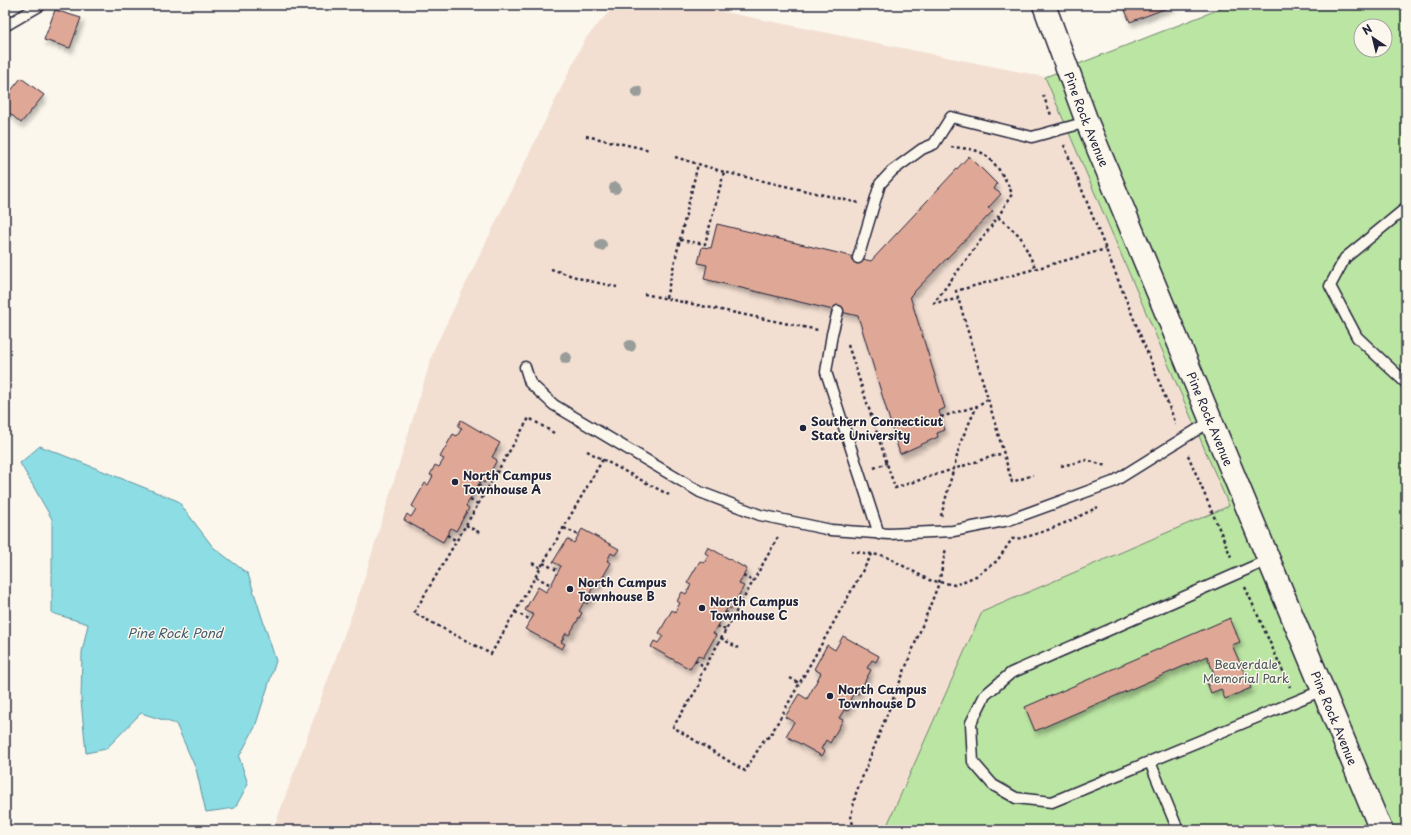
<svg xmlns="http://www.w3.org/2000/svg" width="1411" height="835" viewBox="0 0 1411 835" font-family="'Playpen Sans',sans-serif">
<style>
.built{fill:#f3dfd2}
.green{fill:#bbe5a2;stroke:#6e846e;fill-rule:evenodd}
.water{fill:#8cdde4;stroke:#6292a0}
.building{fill:#dfa896;stroke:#22223b;filter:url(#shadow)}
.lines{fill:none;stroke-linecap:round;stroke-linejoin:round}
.service-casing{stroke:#22223b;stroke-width:13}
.tertiary-casing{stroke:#22223b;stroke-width:25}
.path{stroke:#22223b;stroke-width:2.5;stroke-dasharray:3 3;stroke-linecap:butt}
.service{stroke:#fbf7ec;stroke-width:10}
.tertiary{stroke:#fbf7ec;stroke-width:22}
.tree{fill:#999d99}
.poi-dot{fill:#22223b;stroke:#fbf7ec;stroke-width:1.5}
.labels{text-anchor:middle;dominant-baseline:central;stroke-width:3;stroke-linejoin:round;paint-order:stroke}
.street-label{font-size:12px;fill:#22223b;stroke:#fbf7ec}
.poi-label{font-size:12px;font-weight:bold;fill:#22223b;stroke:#fbf7ec;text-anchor:start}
.park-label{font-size:12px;fill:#485355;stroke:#fbf7ec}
.water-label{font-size:13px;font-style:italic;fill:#425a6e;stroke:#fbf7ec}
</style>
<defs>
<filter id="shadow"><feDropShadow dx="2.5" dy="4.5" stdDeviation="2" flood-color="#0004"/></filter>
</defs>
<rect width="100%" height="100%" fill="#fbf7ec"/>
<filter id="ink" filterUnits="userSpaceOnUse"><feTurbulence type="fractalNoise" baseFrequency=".025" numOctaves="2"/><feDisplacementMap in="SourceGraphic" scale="8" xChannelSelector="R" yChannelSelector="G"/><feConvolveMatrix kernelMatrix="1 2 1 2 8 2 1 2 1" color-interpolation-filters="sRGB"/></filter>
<g filter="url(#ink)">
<polygon class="built" points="615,5 690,5 1045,77 1229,506 982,612 885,830 273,830 362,586 434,349 585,39"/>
<path class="green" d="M1230,5H1406V830H885L982,612L1229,506L1045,77ZM1361,26H1385V50H1361Z"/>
<polygon class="water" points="40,446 178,501 213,547 248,574 276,661 255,727 239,757 248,784 235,808 206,812 196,769 176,724 141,713 106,749 86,753 81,700 82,652 88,624 52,613 52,519 20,463"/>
<g class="building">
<polygon points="1123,5 1175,5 1130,22"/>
<polygon points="55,10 81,18 70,48 44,40"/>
<polygon points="21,78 44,95 21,123 5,109 5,98"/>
<polygon points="969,156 997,184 994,189 1001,194 988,208 993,211 910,296 945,408 939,411 945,430 937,433 938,437 900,454 858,316 704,279 707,265 698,263 702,247 711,248 717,224 871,261"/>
<polygon points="461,420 500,443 492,457 497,460 484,483 481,480 466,506 469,508 456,531 451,528 443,542 404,520 407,514 411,517 416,509 412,506 425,483 428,485 433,476 430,475 435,465 439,467 444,459 440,457 453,434 457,436 462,428 458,426"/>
<polygon points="582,529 619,549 615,555 611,553 607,561 611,563 597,587 594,585 590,593 593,595 587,604 584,602 579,611 582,613 569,635 566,633 561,642 565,644 562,649 525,629 534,615 525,610 538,587 546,592 551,585 561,566 553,562 567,539 574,543"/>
<polygon points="708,547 747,569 739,584 744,586 731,609 728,607 725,612 713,633 716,635 703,658 698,655 690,669 651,647 654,641 658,643 663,636 659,633 672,610 675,612 680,603 677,601 682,592 686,594 691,585 687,583 700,561 704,563 709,555 705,553"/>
<polygon points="1230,618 1240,642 1232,645 1251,688 1225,699 1221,689 1211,693 1206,680 1215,676 1207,656 1035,731 1025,707"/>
<polygon points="843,636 879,656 876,662 872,660 867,668 871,670 858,694 854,692 850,700 853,702 848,711 844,710 839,718 843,720 830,743 826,740 821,749 825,751 822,756 786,736 794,722 785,717 799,694 807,699 821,673 814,669 827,645 835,650"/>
</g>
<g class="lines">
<g class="service-casing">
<g id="service">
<polyline points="5,26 41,5"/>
<polyline points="1406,208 1345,258 1330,286 1357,337 1406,383"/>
<polyline points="858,258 880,184 892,171 922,149 934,144 951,117 1032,137 1087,122"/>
<polyline points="838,311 832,334 826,372 879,534"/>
<polyline points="525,367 530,383 554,405 700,492 760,515 831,530 889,534 953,531 1009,520 1113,482 1211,421"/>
<polyline points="1268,560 1011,673 985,695 971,723 973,762 993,785 1016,798 1052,802 1323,690"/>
<polyline points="1150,762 1178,830"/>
</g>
</g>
<g class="tertiary-casing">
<g id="tertiary">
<path id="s1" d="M1044,5L1087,122L1381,830"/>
</g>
</g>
<g class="path">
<polyline points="1043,95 1051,115"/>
<polyline points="586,136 650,150"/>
<polyline points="1064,145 1176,424"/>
<path d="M951,147C959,148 969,148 977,151C992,155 1007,180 1012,194L998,217L934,303L958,299"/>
<polyline points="675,157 724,172 859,203"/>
<polyline points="998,217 1020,236 1036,269"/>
<polyline points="680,240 705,244 724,172"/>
<polyline points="551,269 585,280 617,287"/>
<polyline points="644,294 818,330"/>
<polyline points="666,298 698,164"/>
<polyline points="848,345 895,488 1003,453"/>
<polyline points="988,399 1012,482 1033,475"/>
<polyline points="941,417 977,406"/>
<polyline points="554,433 529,418 414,613 491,654 603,459"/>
<polyline points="587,451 671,496"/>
<polyline points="1188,455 1232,559"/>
<polyline points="1061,466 1087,460 1106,466"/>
<polyline points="874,468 887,463"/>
<polyline points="478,485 486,490"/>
<polyline points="470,500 478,504"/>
<polyline points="941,516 961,441 977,406 988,399 956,291 1106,249"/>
<polyline points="466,525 480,533"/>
<polyline points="564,528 579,535"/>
<polyline points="447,535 457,541"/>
<polyline points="778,537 700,676 700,684 673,727 745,771 764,740 770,736 872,554"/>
<path d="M851,551L885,556L929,580L955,585L976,576L997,561L1012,539C1036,538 1076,518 1098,507"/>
<polyline points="532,563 541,568"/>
<polyline points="543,563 559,571"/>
<polyline points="743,576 753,581"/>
<polyline points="536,577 551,585"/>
<polyline points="1245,587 1290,687"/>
<polyline points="515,612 531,620"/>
<polyline points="725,612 733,617"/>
<polyline points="717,626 726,630"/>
<polyline points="721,638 738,648"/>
<polyline points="695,660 705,667"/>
<polyline points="790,678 799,683"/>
<polyline points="854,830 851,816 856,793 939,583 946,548"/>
</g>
<use href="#service" class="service"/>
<use href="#tertiary" class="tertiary"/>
</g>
<g class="tree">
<circle cx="637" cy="92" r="6"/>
<circle cx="615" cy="188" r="6"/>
<circle cx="601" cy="245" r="6"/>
<circle cx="630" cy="346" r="6"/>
<circle cx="566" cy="358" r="6"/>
</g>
</g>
<g class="poi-dot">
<circle cx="803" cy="428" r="4"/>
<circle cx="455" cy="482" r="4"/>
<circle cx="570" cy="589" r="4"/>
<circle cx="702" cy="608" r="4"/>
<circle cx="830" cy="696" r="4"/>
</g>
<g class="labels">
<g class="street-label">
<text stroke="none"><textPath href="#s1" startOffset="122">Pine Rock Avenue</textPath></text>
<text stroke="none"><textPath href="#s1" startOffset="446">Pine Rock Avenue</textPath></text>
<text stroke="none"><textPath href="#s1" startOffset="770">Pine Rock Avenue</textPath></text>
</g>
<g class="poi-label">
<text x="811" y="421">Southern Connecticut<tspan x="811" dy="14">State University</tspan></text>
<text x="463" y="475">North Campus<tspan x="463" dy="14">Townhouse A</tspan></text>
<text x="578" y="582">North Campus<tspan x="578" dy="14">Townhouse B</tspan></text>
<text x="710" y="601">North Campus<tspan x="710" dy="14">Townhouse C</tspan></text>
<text x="838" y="689">North Campus<tspan x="838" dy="14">Townhouse D</tspan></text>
</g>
<g class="park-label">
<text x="1246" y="664">Beaverdale<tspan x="1246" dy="14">Memorial Park</tspan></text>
</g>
<g class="water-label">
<text x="175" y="632">Pine Rock Pond</text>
</g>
</g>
<rect width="1411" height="835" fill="none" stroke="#fbf7ec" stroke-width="20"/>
<rect x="10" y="10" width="1391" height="815" fill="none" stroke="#22223b" stroke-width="1.5" filter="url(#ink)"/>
<g transform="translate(1373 38) rotate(325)"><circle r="19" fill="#fbf7ec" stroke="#a4a2a5"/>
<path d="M0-3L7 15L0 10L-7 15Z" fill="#22223b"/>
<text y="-6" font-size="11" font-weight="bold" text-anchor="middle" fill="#22223b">N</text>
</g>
</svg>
